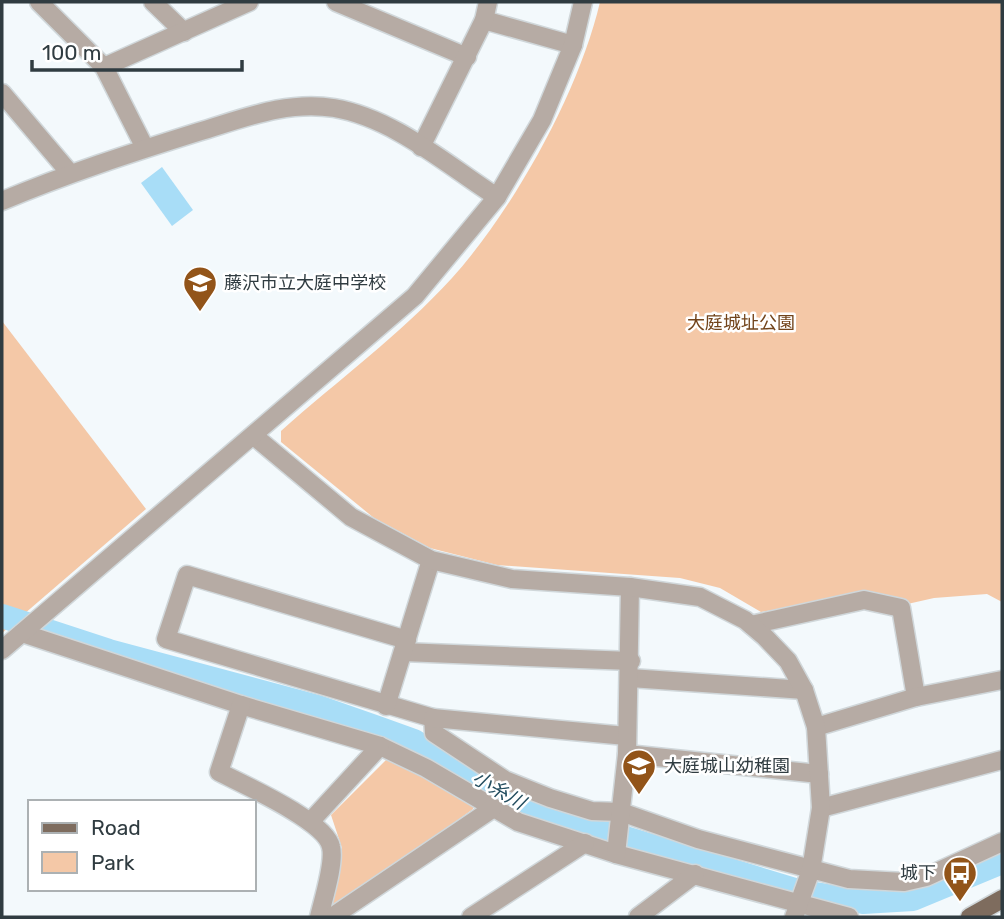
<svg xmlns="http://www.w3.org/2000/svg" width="1004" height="919" viewBox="0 0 1004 919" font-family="Rubik,'Noto Sans JP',sans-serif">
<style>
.green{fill:#f4c8a7}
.water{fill:#a8ddf7}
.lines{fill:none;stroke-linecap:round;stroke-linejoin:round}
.river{stroke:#a8ddf7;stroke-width:24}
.minor-casing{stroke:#d0d7da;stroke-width:21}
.tertiary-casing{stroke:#d0d7da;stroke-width:21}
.primary-casing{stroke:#d0d7da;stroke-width:21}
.minor{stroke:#b6aba4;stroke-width:18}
.tertiary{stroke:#b6aba4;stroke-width:18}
.primary{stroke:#7e6c5e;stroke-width:18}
.labels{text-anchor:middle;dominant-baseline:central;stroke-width:5;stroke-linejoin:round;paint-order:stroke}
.poi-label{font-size:18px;fill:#303c41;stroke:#fff;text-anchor:start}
.park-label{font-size:18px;fill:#72441b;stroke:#fff}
.water-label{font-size:19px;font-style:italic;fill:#244e60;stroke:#fff}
</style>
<rect width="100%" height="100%" fill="#f3f9fc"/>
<g class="green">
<path d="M600,2H1002V602L987,594L934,598L903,605L865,596L761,612L720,588L680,578L497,565L430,548L374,518L281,442V431C338,380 400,335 452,278C514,209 579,92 600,2Z"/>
<polygon points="2,321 146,509 2,633"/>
<polygon points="390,756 475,802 473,809 336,909 331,905 342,848 331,815"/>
</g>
<polygon class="water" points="162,167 193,210 172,226 141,183"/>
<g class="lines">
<polyline class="river" points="2,616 109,651 318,707 378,728 414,741 515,803 534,810 798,891 863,902 913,899 1002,862"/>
<g class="minor-casing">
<g id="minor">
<polyline points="39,2 104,67 145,148"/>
<polyline points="153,2 184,32"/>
<polyline points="336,2 467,57"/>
<polyline points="484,20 573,45"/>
<polyline points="104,67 249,2"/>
<polyline points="2,93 69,172"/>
<polyline points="421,147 484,20 488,2"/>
<polyline points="751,625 864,600 901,608 916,697"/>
<polyline points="22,633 241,705 380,746 426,768 518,822 616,854 849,917"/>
<polyline points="407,640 187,575 166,639 433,718 434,733 505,780 550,798 592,811 621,812 698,839 849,879 904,882 926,877 1002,842"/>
<polyline points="403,652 631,661"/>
<polyline points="630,678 804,690"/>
<path d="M241,705L219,772C244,785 326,821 331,847C335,863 323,900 319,917"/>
<polyline points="386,706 431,560"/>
<polyline points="433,718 626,736"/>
<polyline points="816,727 916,697 1002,680"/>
<polyline points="627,754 819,774"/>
<polyline points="821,808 1002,760"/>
<polyline points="310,822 380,746"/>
<polyline points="616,854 627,754 630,587"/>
<polyline points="332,917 492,809"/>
<polyline points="471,917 585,843"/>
<polyline points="638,917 695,874"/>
</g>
</g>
<g class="tertiary-casing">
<g id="tertiary">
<path d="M2,201C66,174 131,153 198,132C242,119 287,100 334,108C394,118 447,165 497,197"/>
<polyline points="254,436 351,517 431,560 512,579 630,587 700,597 745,620 765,637 788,661 804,690 816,727 821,808 811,870 794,917"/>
<polyline points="2,650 415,296 497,197 542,120 573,45 583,2"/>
</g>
</g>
<g class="primary-casing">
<polyline id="primary" points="970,917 1002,899"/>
</g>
<use href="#minor" class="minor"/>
<use href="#tertiary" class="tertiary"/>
<use href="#primary" class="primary"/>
</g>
<defs>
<g id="school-pin" transform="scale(1.75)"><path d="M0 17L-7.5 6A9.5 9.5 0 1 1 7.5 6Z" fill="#925419" stroke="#fff"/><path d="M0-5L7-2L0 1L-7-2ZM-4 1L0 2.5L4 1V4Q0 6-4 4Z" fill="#fff"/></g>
<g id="bus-pin" transform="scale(1.75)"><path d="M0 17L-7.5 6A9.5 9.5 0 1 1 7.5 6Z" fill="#925419" stroke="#fff"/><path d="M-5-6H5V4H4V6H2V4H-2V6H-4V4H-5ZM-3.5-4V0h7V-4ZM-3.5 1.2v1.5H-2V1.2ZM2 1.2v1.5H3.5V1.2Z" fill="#fff"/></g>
</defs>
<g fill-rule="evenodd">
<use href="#school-pin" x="200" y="283"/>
<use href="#school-pin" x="639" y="766"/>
<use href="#bus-pin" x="960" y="873"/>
</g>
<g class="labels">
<g class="poi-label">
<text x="224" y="283">藤沢市立大庭中学校</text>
<text x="664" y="766">大庭城山幼稚園</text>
<text x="936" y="873" text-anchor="end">城下</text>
</g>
<g class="park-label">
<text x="741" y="323">大庭城址公園</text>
</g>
<g class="water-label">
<text transform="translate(499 790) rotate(30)">小糸川</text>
</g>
</g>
<rect width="1004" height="919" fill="none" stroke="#303c41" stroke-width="7"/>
<rect x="28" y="800" width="228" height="91" fill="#ffffff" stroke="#acb1b3" stroke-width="2"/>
<rect x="42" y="823" width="35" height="10" fill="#7e6c5e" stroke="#acb1b3" stroke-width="2"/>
<text x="91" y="835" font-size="21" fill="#303c41">Road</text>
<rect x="42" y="852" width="35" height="21" fill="#f4c8a7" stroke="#acb1b3" stroke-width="2"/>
<text x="91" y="870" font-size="21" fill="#303c41">Park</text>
<path d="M32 60v10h210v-10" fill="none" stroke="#303c41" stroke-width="3.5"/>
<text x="42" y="60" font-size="21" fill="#303c41" stroke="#ffffff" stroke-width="5" paint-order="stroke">100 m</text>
</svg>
